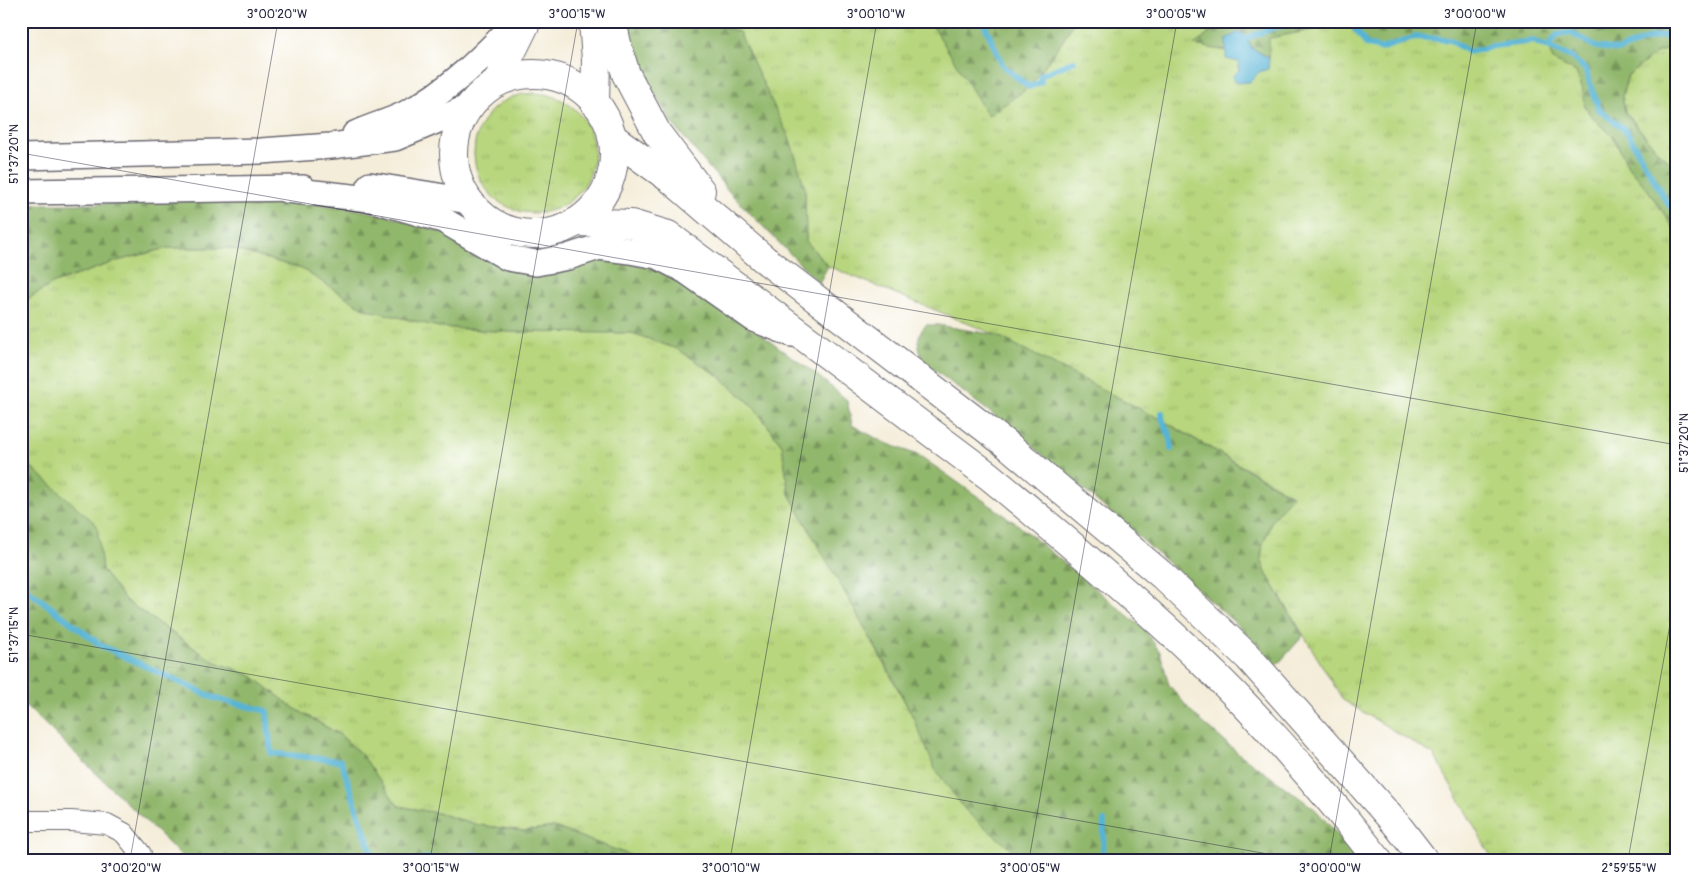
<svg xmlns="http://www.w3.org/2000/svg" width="1698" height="881" viewBox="0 0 1698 881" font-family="Pangolin,sans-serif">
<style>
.grass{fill:url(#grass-tufts);stroke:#6c7c5c}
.forest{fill:url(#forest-firs);stroke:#5a6c54}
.water{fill:#56b4d4;stroke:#3c6b88}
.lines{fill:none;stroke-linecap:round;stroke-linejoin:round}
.stream{stroke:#56b4d4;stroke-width:6}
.minor-casing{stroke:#6c6972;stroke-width:22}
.major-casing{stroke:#6c6972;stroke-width:28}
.highway-casing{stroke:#6c6972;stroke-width:30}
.minor{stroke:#fff;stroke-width:20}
.major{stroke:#fff;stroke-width:25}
.highway{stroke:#fff;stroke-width:28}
.ticks{fill:none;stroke:#22223b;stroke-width:1;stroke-opacity:0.45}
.neatline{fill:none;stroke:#22223b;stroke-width:2}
.ticks-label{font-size:12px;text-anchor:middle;fill:#22223b}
</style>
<defs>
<pattern id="grass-tufts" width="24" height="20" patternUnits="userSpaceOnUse" patternTransform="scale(1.25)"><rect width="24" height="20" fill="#b7d67d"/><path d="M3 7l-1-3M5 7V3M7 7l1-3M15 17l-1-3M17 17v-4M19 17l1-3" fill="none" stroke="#9db76d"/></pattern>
<pattern id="forest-firs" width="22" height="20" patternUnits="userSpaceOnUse" patternTransform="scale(1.25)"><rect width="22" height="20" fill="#91b76c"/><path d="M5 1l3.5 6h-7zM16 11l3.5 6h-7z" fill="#76945a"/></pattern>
</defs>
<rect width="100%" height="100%" fill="#fff"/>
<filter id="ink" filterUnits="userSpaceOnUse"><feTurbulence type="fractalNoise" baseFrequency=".02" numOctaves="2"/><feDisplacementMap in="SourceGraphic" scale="10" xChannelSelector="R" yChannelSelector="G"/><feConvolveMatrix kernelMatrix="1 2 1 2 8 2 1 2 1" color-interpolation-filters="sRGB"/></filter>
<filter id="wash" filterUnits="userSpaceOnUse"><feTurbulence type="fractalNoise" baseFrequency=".0096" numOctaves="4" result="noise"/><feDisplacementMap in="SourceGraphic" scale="20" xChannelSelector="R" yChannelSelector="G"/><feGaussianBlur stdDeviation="1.12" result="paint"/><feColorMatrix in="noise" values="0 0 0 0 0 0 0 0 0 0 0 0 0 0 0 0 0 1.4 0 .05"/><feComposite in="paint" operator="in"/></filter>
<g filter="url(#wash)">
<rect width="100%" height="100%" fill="#f4edd9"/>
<g class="grass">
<polygon points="704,21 930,21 988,115 1029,87 1062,42 1074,21 1224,21 1195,45 1227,51 1240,61 1239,70 1250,82 1269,58 1268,38 1350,22 1366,44 1380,49 1416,37 1450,40 1469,52 1493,46 1533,41 1548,47 1553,60 1576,72 1583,90 1585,107 1594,119 1613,136 1628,166 1648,190 1677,233 1677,860 1493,860 1434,755 1343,700 1266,573 1261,558 1263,544 1272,520 1292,495 1162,420 996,335 828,266 806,241 805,188 790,142 739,32"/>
<polygon points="1677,46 1677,168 1660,154 1625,111 1622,96 1628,75 1658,52"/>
<circle cx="534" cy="153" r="60"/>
<polygon points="167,248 229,248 302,269 365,309 439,327 510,332 632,333 677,349 718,375 753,406 782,445 789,494 837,577 913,717 1023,860 636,860 632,856 554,827 524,831 479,825 437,813 398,806 362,755 340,735 294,708 252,676 213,661 126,601 102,570 96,525 21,458 21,303 54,283 117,261"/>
</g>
<g class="forest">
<polygon points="628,21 704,21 739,32 791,142 805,188 806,241 828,266 819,283 731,194 672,123 635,60"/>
<polygon points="930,21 1074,21 1062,42 1029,87 988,116"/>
<polygon points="1224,21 1677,21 1677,46 1658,52 1628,75 1622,96 1625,112 1660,154 1677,168 1677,233 1648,190 1628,166 1613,136 1594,119 1585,107 1583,90 1576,72 1553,60 1548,47 1534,41 1493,46 1469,52 1450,40 1416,37 1380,49 1366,44 1350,23 1269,38 1269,58 1252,48 1247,38 1226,39 1227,51 1194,45"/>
<polygon points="221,200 259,204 293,200 350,208 393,217 453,236 481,258 527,272 557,271 602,260 651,266 681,278 733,314 813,372 847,400 852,425 883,442 920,456 1017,524 1144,629 1160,652 1169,685 1194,715 1238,753 1315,809 1360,860 1022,859 967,812 935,769 913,717 888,669 789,494 782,445 753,406 718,375 677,349 632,333 510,332 439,327 365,309 302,269 229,248 167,248 117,261 54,283 21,303 21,204 115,204"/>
<path d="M926,325H938L996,335L1162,420L1292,496L1272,520L1263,544L1261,558L1266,573L1303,636L1277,665L1233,621L1131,530L1016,432L924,362C918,347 914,338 926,325Z"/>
<polygon points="21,458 97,525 102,570 126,601 213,661 252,676 294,708 340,735 362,755 398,806 437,813 479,825 524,831 554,827 632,856 636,860 186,860 21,701"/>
</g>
<polygon class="water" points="1237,33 1243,33 1252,48 1269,58 1268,69 1259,72 1250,82 1237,83 1232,77 1239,70 1239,62 1226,59 1226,39"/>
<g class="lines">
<g class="stream">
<polyline points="983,21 1003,66 1029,87 1041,82 1041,75 1074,61"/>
<polyline points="1328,21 1352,22"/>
<polyline points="1350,22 1366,44 1380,49 1416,37 1450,40 1469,52 1493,46 1533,41 1571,57 1585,69 1599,109 1627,132 1666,201 1677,215"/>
<polyline points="1247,38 1276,27 1303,21"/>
<polyline points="1548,47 1557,35 1571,33 1596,47 1619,50 1650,38 1677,33"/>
<path d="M1162,413C1161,428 1173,430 1171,449"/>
<polyline points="21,585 102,646 214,698 267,711 271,753 341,761 374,860"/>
<polyline points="421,860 428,858 430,860"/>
<polyline points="469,860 472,854 490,860"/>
<polyline points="1103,860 1104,821"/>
</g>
</g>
</g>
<g filter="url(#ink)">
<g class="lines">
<g class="minor-casing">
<polyline id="minor" points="21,821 71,821 107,824 124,833 141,854 134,860"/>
</g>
<g class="major-casing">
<g id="major">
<path d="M355,134C372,126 389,122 405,114C448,92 484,56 517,21"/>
<polyline points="21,157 261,151 331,146 395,138 469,107"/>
<polyline points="370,185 469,201"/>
<polyline points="286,190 371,199 443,220 508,258 536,263 568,257 599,247 630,251 657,256 686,271 754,319 792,334"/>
<polyline points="21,192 303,188"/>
</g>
</g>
<g class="highway-casing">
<g id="highway">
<polyline points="593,21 596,60 595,103"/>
<polyline points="612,21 618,48 626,74 657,133 701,191"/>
<circle cx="534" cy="154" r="80"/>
<polyline points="497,82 527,21"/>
<polyline points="612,137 673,181 764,259 1010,447 1163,576 1248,657 1397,825 1424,860"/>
<path d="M576,222L631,224L668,235L989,476C1062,536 1134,597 1203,663C1266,723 1324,791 1378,860"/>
</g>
</g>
<use href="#minor" class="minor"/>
<use href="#major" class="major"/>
<use href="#highway" class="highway"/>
</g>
</g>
<path class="ticks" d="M21,153L1677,445M21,634L1302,860M130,860L278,21M430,860L578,21M730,860L877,21M1029,860L1177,21M1329,860L1477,21M1628,860L1677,585"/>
<rect width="1698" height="881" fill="none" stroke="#fff" stroke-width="55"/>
<rect x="28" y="28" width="1642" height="826" class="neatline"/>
<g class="ticks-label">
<text x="277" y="18">3°00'20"W</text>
<text x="577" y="18">3°00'15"W</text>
<text x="876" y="18">3°00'10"W</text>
<text x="1176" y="18">3°00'05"W</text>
<text x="1475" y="18">3°00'00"W</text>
<text transform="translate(14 154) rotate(-90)" y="4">51°37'20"N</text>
<text transform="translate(1684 443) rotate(-90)" y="4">51°37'20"N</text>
<text transform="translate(14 635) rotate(-90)" y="4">51°37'15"N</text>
<text x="131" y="872">3°00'20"W</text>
<text x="431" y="872">3°00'15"W</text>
<text x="731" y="872">3°00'10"W</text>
<text x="1030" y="872">3°00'05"W</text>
<text x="1330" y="872">3°00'00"W</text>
<text x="1629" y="872">2°59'55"W</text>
</g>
</svg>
